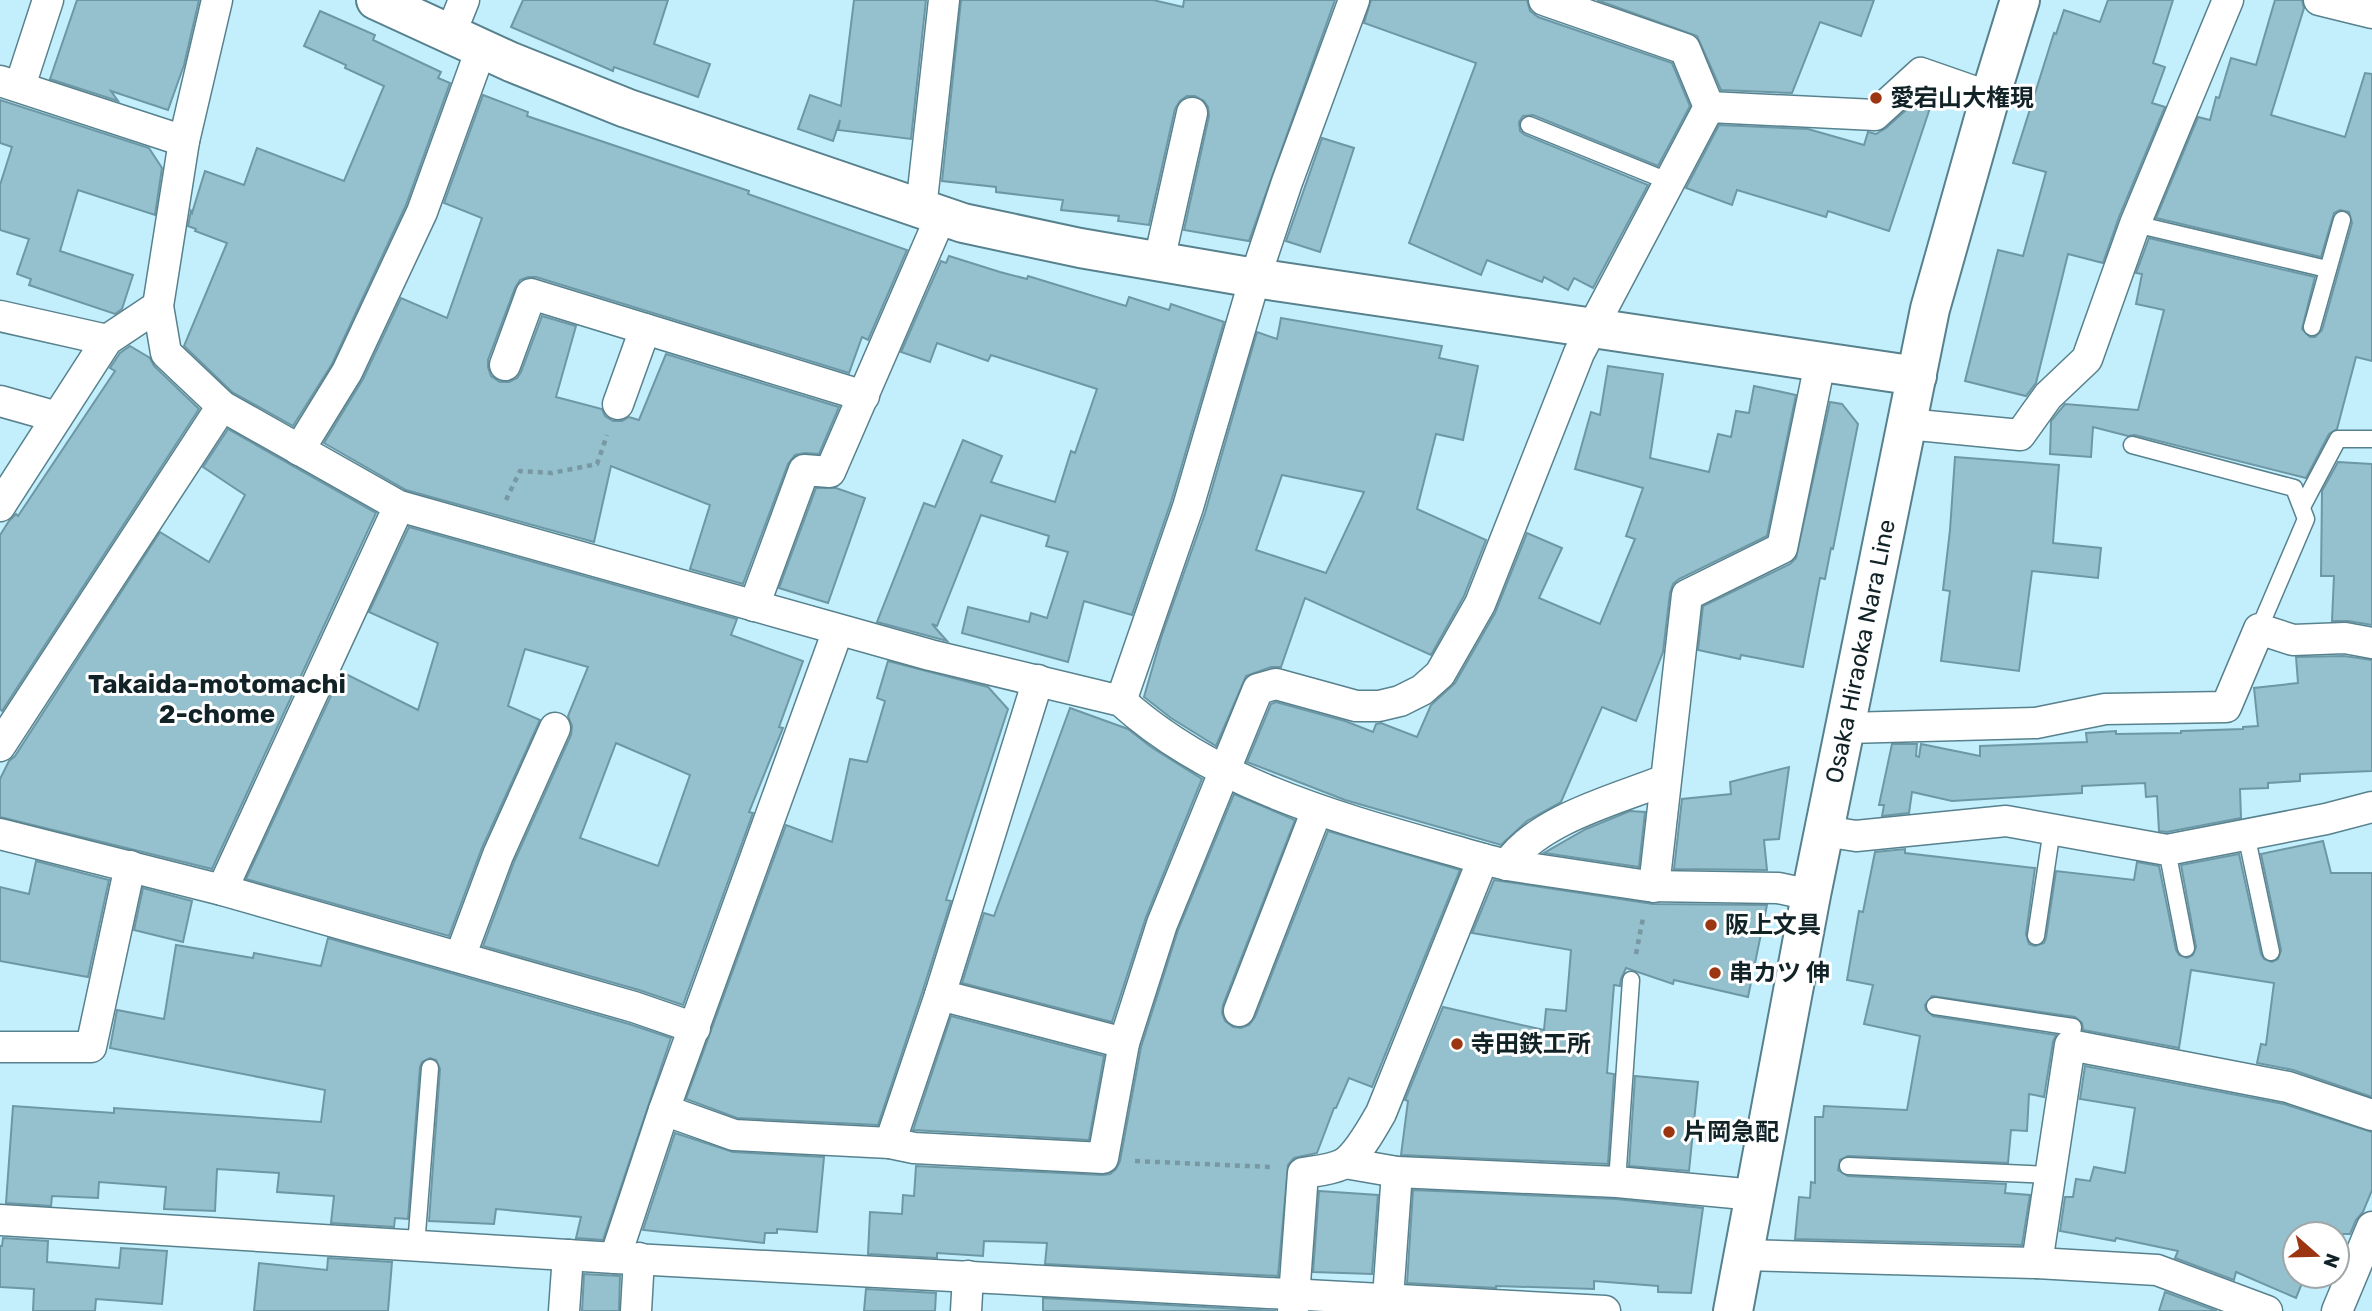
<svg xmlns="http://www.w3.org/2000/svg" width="2372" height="1311" viewBox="0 0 2372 1311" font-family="Rubik,'Noto Sans JP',sans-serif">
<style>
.building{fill:#95c0cd;stroke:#6d97a4;stroke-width:2;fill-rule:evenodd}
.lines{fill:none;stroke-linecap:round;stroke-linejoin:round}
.service-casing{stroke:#57818d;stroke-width:19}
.minor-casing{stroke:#57818d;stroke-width:33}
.tertiary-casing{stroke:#57818d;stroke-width:42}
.secondary-casing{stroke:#57818d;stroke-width:42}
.path{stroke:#7898a3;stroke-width:4.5;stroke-dasharray:5 5;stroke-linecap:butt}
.service{stroke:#fff;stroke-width:16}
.minor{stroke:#fff;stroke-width:30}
.tertiary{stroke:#fff;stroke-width:38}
.secondary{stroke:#fff;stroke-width:38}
.poi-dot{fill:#9c3511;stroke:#fff;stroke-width:2.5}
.labels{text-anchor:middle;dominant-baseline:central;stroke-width:6;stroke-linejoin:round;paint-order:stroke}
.poi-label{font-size:24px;font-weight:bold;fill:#122328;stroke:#fff;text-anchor:start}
.street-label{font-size:24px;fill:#122328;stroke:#fff}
.neighbourhood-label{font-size:26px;font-weight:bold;fill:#122328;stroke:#fff}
</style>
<rect width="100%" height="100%" fill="#c3effd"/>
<g class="building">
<polygon points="77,0 199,0 184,65 168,110 111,91 118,101 50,79"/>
<polygon points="523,0 668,0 654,44 710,64 698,97 614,67 613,71 511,27"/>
<polygon points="854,0 926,0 911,139 838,130 840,120 833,141 798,129 810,95 841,106"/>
<polygon points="961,0 1153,0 1183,7 1184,0 1335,0 1249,241 1184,230 1209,116 1208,107 1204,101 1195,96 1187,96 1180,101 1175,109 1149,225 1118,221 1119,216 1061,210 1063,200 996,192 996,187 942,181"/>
<polygon points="1371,0 1527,0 1530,11 1538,17 1672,63 1690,106 1658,166 1533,115 1523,116 1519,122 1520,131 1525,135 1648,185 1593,288 1574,278 1568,290 1544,277 1542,282 1487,260 1481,275 1409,243 1476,63 1364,23"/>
<polygon points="1597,0 1874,0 1861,36 1820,22 1792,93 1721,90 1697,36"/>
<polygon points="2108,0 2173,0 2153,63 2165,67 2152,103 2165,107 2119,217 2103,263 2068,254 2036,383 2026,396 1965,381 1998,250 2023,256 2046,172 2013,163 2054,33 2056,34 2064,10 2100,22"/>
<polygon points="2275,0 2302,0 2304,8 2271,115 2345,137 2365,73 2372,74 2372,361 2356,357 2337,429 2329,434 2306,478 2135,435 2128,436 2093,427 2091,457 2050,454 2051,421 2065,404 2138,410 2164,310 2136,304 2142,274 2136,273 2149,238 2315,277 2302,329 2310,337 2315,337 2322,330 2352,223 2349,212 2340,210 2334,213 2321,257 2156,218 2198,117 2210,120 2216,97 2219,98 2231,58 2256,65"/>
<polygon points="320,11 375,35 373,40 441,72 438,78 450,83 406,205 332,364 293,426 232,392 184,346 227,243 195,231 196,229 188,226 191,211 192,213 205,171 244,185 257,148 344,181 384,86 345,68 346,65 304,46"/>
<polygon points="1925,93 1934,96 1889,231 1828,211 1826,217 1737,190 1732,205 1686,188 1719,125 1808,129 1864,145 1868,132 1876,134 1886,128"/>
<polygon points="483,95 528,112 527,116 749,191 748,194 907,250 868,340 862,337 849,373 536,277 528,277 520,280 515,288 488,360 488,367 491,376 500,382 509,382 517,378 521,372 542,316 576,326 556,397 602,409 605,416 613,421 622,421 629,417 639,420 666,354 839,407 819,454 805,453 795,455 788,464 743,584 690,569 710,505 611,466 594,542 406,490 324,443 363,379 401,298 447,318 482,218 444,203"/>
<polygon points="0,100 149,148 162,168 155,215 78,190 60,251 133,275 122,309 115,314 29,285 31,279 17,274 29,239 0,230 0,185 12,147 0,143"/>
<polygon points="1322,138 1354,148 1320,252 1286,241"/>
<polygon points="949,256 1000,272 1027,279 1028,276 1126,306 1129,297 1169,310 1171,304 1224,322 1171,502 1132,615 1084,601 1068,662 962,633 968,607 1029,622 1031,613 1047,618 1068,552 1046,546 1049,536 981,515 937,626 932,624 947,641 877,622 924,503 935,507 963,440 1002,456 991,482 1055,502 1071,451 1075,453 1097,389 991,355 988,361 937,343 930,362 901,352 941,261 946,263"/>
<path d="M1281,318L1442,346L1439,358L1478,366L1463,440L1436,434L1417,509L1486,540L1464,596L1431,655L1305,598L1281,667H1271L1246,676L1216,746L1171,718L1144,697L1161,638L1205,513L1257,332L1277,339ZM1282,475L1364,492L1326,573L1256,550Z"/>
<polygon points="130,346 150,358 154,366 199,409 2,711 0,709 0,535 9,521 16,514 18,516 115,371 110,368 120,353"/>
<polygon points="1608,366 1663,374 1650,458 1709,472 1718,434 1731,437 1736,411 1749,413 1754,386 1796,395 1767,536 1679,579 1673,584 1670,593 1663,652 1636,721 1602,707 1561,802 1527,821 1501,845 1345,800 1247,762 1271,704 1276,702 1345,721 1373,732 1376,724 1381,723 1417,737 1431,705 1455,683 1495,613 1527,533 1562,548 1539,598 1600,624 1635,539 1626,536 1643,488 1575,469 1591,412 1600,415"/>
<polygon points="1830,402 1842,404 1858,424 1833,549 1831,548 1825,579 1820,578 1803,667 1741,655 1740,659 1698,650 1703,606 1790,564 1796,558"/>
<polygon points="228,429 376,513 212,869 0,817 0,779 9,761 15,756 160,532 209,562 245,495 203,467"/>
<polygon points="1955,457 2059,465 2053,543 2101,548 2098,578 2032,571 2019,671 1941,661 1950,591 1943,590 1950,530"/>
<polygon points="2338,462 2372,464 2372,625 2348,621 2332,621 2334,576 2321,576 2322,491"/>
<polygon points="816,488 836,488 865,498 828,603 779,588"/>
<path d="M409,527L737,619L731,635L803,661L779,727L783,728L749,812L753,813L683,1005L639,990L483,946L514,862L571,735L572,726L568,716L588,667L525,649L508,706L540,720L482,848L449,936L246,879L342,672L418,710L438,643L369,612ZM616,743L690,775L658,866L580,838Z"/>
<polygon points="2344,656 2372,660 2372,771 2300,774 2300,781 2268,783 2268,788 2240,789 2241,818 2167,832 2159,831 2157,796 2146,797 2145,783 2082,786 2082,793 1952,801 1912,792 1909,813 1882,816 1884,805 1879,805 1892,744 1917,744 1916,756 1919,757 1921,744 1980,756 1980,746 2087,742 2086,733 2116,731 2116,734 2181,733 2181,731 2243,729 2243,727 2258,726 2254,688 2298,683 2296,657"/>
<polygon points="888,661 988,687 1008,709 946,900 951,901 923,990 878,1125 737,1118 686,1099 786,825 832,842 850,759 867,762 885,701 877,698"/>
<polygon points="1070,708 1128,729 1151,747 1202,779 1146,917 1112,1022 962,983 984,913 994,916"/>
<polygon points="1789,767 1779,839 1764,840 1767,870 1674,869 1682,799 1731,794 1730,782"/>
<polygon points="1234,794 1295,820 1223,1005 1222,1013 1225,1021 1233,1027 1241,1028 1249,1025 1255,1017 1328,831 1460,870 1372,1087 1349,1078 1336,1108 1334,1108 1317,1153 1294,1158 1288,1165 1278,1276 1045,1264 1047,1243 984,1241 983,1256 937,1253 937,1258 868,1254 870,1212 902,1214 903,1195 914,1196 916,1166 1102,1175 1110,1174 1116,1169 1120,1161 1141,1047 1178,930"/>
<polygon points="1630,811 1645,812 1639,867 1544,853 1586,829"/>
<polygon points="2323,841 2331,873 2372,873 2372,1097 2293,1070 2257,1063 2261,1044 2266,1045 2274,983 2191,970 2179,1048 2083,1030 2082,1023 2075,1017 1932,996 1925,1005 1926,1010 1933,1016 2056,1035 2053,1042 2044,1097 2029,1094 2027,1131 2011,1130 2008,1163 1848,1156 1840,1160 1838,1170 1848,1176 2006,1184 2005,1193 2030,1195 2022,1245 1795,1239 1799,1197 1810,1198 1811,1182 1815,1183 1815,1117 1823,1117 1824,1106 1907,1110 1920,1036 1864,1024 1873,985 1847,980 1859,911 1863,912 1875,852 1905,849 1905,853 2035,868 2026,934 2029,944 2035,946 2044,943 2046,938 2056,871 2134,880 2137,862 2159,866 2176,950 2179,955 2187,958 2193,955 2196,947 2181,865 2239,854 2261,954 2264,959 2272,962 2278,959 2281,950 2261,854"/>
<polygon points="36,861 109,880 88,977 0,961 0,887 29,894"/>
<polygon points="1494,880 1653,904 1767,905 1748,997 1674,980 1673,984 1626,968 1621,979 1620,986 1614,985 1607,1073 1614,1074 1608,1164 1401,1155 1408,1101 1405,1100 1443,1007 1544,1030 1546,1009 1566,1011 1571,950 1472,933"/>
<polygon points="143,888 192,901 183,942 134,930"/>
<polygon points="328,938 629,1024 671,1038 603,1240 576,1238 581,1217 496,1209 494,1224 429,1221 440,1069 436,1060 430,1058 422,1062 420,1067 408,1219 395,1218 394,1227 331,1223 334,1196 277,1192 279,1173 217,1169 215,1211 164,1209 166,1187 99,1182 98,1198 52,1196 51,1206 6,1203 13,1106 114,1113 114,1108 321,1122 325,1090 110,1048 117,1010 164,1019 176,945 253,958 254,953 321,966"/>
<polygon points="951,1016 1104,1056 1089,1140 913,1130"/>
<polygon points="2085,1066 2284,1104 2372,1132 2372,1190 2363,1212 2356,1220 2350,1234 2295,1234 2295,1276 2305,1276 2296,1298 2236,1272 2234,1280 2175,1258 2178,1251 2116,1238 2115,1241 2060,1231 2065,1197 2073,1197 2076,1179 2090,1181 2094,1167 2125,1173 2135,1108 2080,1099"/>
<polygon points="1635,1076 1698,1082 1689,1171 1629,1166"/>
<polygon points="675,1133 733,1152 824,1157 817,1232 777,1229 777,1233 765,1233 764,1243 643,1230"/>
<polygon points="1413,1190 1616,1199 1703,1208 1691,1293 1658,1292 1658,1286 1594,1281 1594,1289 1496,1286 1496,1288 1407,1283"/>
<polygon points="1319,1191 1378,1195 1372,1274 1313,1272"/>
<polygon points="3,1238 48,1241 47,1262 119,1268 121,1248 167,1251 162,1304 96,1299 95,1311 33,1311 34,1289 0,1287 0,1246 2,1246"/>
<polygon points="328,1258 392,1262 388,1311 254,1311 259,1263 327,1270"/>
<polygon points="584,1274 620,1276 619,1311 582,1311"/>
<polygon points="866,1289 936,1293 935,1311 864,1311"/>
<polygon points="2165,1292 2217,1311 2159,1311"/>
<polygon points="1043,1298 1276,1311 1043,1311"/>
</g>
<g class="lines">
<g class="service-casing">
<g id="service">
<polyline points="1529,125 1670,182"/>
<polyline points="2135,224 2327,269"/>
<polyline points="2312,327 2342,220"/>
<polyline points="2132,445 2294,488 2306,519 2259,629"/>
<polyline points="2302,507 2338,439 2372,439"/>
<polyline points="2246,834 2271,952"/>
<polyline points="2167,850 2186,948"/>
<polyline points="2036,936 2052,829"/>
<polyline points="1935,1006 2073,1027 2070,1045"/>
<polyline points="1848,1166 2050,1175"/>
<polyline points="1617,1182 1631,980"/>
<polyline points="416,1246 430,1068"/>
</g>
</g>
<g class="minor-casing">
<g id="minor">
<path d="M217,0L184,141L158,306L166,353L222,406L399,506L930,655L1121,701C1222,792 1356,822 1483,859L1507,865L1648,886L1778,888L1811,895"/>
<polyline points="2319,0 2372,13"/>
<polyline points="450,35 464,0"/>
<polyline points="0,81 184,141"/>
<polyline points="20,86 48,0"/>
<polyline points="1709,107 1875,115 1921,73 1990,97"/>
<polyline points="921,209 944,0"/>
<polyline points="1159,261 1192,113"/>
<polyline points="0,316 107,340"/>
<polyline points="505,365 531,294 864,396"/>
<polyline points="0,401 57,417"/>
<polyline points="618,404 645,329"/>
<polyline points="1907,424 2020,435 2048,396 2087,359 2135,224 2228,0"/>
<polyline points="299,450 347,372 422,212 481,49"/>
<polyline points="0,506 107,340 158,306"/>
<polyline points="754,606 804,470 830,472 941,216"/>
<polyline points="1038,680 940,995 890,1143 914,1148 1103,1158 1124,1043 1162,924 1258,689 1276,684 1356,706 1379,706 1400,701 1422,690 1440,674 1480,604 1579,353 1709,107 1685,49 1544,0"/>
<polyline points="1121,701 1188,507 1255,278 1287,182 1354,0"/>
<polyline points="1847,728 2036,723 2105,709 2226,707 2259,629 2293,640 2345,638 2372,643"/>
<polyline points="0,746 222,406"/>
<polyline points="1824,831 1856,836 2006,821 2167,850 2326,819 2372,807"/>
<polyline points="0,834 222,890 634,1007 695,1028"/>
<path d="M1507,865C1538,819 1615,800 1665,780"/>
<polyline points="1654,887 1687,595 1782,548 1820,363"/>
<polyline points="222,890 399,506"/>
<polyline points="460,957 498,855 555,728"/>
<polyline points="940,995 1124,1043"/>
<polyline points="1239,1011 1317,810"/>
<polyline points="0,1047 91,1047 130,866"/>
<polyline points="664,1110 734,1135 890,1143"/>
<polyline points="1345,1163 1397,1172 1617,1182 1755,1195"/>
<polyline points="0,1220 615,1258 1605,1311"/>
<polyline points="1744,1255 2037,1263 2157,1270 2267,1311"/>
<polyline points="615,1258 664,1110 838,630"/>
<polyline points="2037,1263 2070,1045 2288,1087 2372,1115"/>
<polyline points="1388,1298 1397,1172"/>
<polyline points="564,1311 568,1255"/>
<polyline points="636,1311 639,1258"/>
<polyline points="966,1311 968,1276"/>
<path d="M1293,1311L1303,1173C1316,1171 1331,1170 1343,1164C1357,1156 1373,1127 1381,1113L1483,859"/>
<polyline points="2337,1311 2372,1227"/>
</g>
</g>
<g class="tertiary-casing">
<polyline id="tertiary" points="376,0 511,62 626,108 963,223 1080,248 1255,278 1917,376"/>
</g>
<g class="secondary-casing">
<g id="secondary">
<path id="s1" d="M1733,1311L1811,895L1930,309L1990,97L2020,0"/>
</g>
</g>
<g class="path">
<polyline points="506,500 520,471 552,473 597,464 607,435"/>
<polyline points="1636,954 1643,918"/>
<polyline points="1135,1161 1270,1167"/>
</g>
<use href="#service" class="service"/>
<use href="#minor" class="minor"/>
<use href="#tertiary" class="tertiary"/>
<use href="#secondary" class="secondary"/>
</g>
<g class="poi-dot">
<circle cx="1876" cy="98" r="7"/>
<circle cx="1711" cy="925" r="7"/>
<circle cx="1715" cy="973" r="7"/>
<circle cx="1457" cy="1044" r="7"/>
<circle cx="1669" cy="1132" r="7"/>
</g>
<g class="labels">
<g class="poi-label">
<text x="1890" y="98">愛宕山大権現</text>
<text x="1725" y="925">阪上文具</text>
<text x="1729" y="973">串カツ 伸</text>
<text x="1471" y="1044">寺田鉄工所</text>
<text x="1683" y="1132">片岡急配</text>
</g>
<g class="street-label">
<text stroke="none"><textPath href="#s1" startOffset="672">Osaka Hiraoka Nara Line</textPath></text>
</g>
<g class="neighbourhood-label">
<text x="217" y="684">Takaida-motomachi<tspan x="217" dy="30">2-chome</tspan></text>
</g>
</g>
<g transform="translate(2316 1255) rotate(110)"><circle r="33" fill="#ffffff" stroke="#a0a7a9" stroke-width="2"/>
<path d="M0-5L12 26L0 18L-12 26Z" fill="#9c3511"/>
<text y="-10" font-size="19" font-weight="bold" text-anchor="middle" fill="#122328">N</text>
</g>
</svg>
